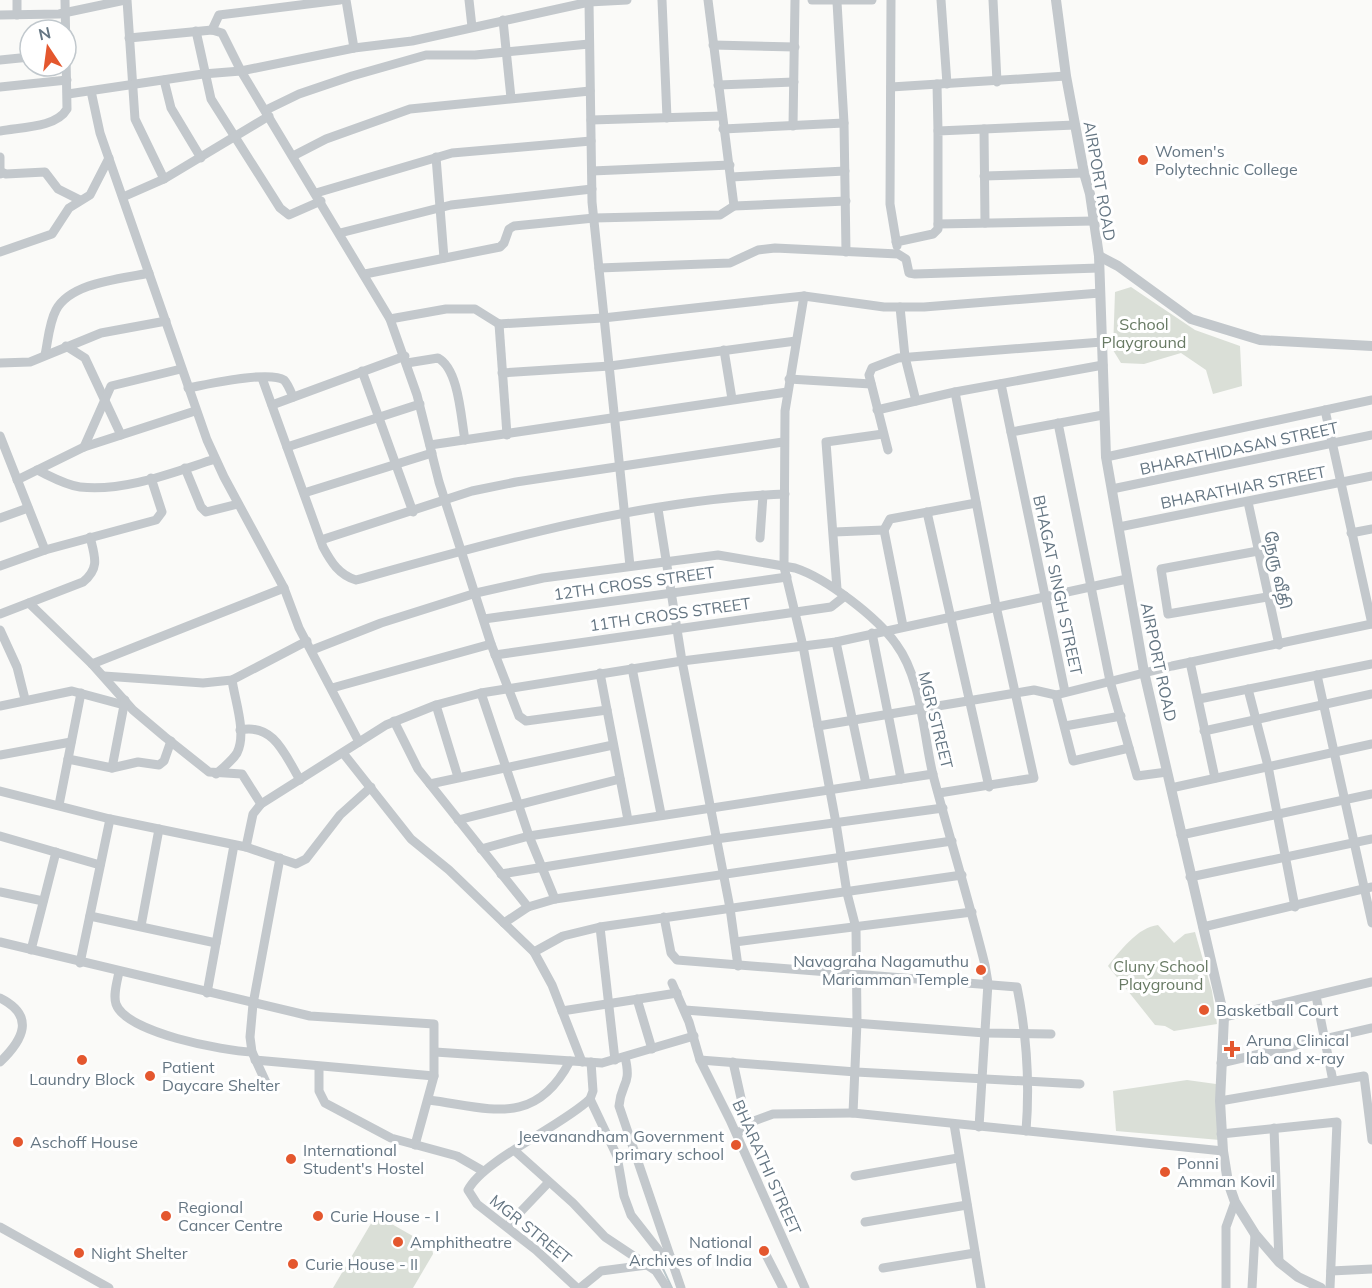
<svg xmlns="http://www.w3.org/2000/svg" width="1372" height="1288" viewBox="0 0 1372 1288" font-family="Mulish,'Noto Sans Tamil',sans-serif">
<style>
.green{fill:#dadfd7}
.lines{fill:none;stroke-linecap:round;stroke-linejoin:round}
.stream{stroke:#bbc7cb;stroke-width:2}
.minor{stroke:#c3c8cc;stroke-width:9}
.tertiary{stroke:#c3c8cc;stroke-width:10}
.poi-dot{fill:#e4572e;stroke:#fff;stroke-width:2}
.labels{text-anchor:middle;dominant-baseline:central;stroke-width:6;stroke-linejoin:round;paint-order:stroke}
.poi-label{font-size:16px;fill:#657683;stroke:#fff;text-anchor:start}
.street-label{font-size:16px;fill:#657683;stroke:#fff}
.park-label{font-size:16px;fill:#687a64;stroke:#fff}
</style>
<rect width="100%" height="100%" fill="#fafaf8"/>
<g class="green">
<polygon points="1131,287 1195,330 1240,346 1242,386 1213,394 1206,370 1181,353 1144,364 1121,363 1113,350 1115,292"/>
<path d="M1158,925L1174,943L1185,934L1195,932L1212,991L1217,1024L1174,1031L1165,1026L1155,1025L1108,966C1120,951 1138,927 1158,925Z"/>
<polygon points="1187,1080 1216,1084 1220,1140 1116,1131 1113,1091"/>
<polygon points="376,1215 432,1247 433,1254 413,1288 333,1288"/>
</g>
<g class="lines">
<polyline class="stream" points="658,1258 672,1288"/>
<g class="minor">
<polyline points="127,0 135,119 164,179"/>
<polyline points="346,0 354,48"/>
<polyline points="469,0 472,27"/>
<polyline points="662,0 667,118"/>
<polyline points="708,0 734,206"/>
<polyline points="812,0 872,0"/>
<polyline points="891,0 890,204 897,246"/>
<polyline points="941,0 947,84"/>
<polyline points="993,0 997,82"/>
<polyline points="589,2 592,202 630,566"/>
<polyline points="837,2 844,123 846,252"/>
<polyline points="0,15 59,14 125,0"/>
<polyline points="17,15 17,0"/>
<polyline points="503,20 511,98"/>
<polyline points="212,30 219,15 340,0"/>
<polyline points="196,31 211,99 280,208 289,215 321,201"/>
<polyline points="129,38 212,30 222,33 241,71 390,319 417,395 439,482 491,644 519,716 526,721 607,710"/>
<polyline points="713,45 795,47"/>
<polyline points="0,60 30,57"/>
<polyline points="164,80 171,108 201,158"/>
<polyline points="937,84 938,131"/>
<polyline points="718,85 794,82"/>
<polyline points="0,87 67,80"/>
<polyline points="891,87 1066,76"/>
<polyline points="91,91 100,133 207,440 224,477 284,588 299,628 359,742"/>
<polyline points="68,94 203,74 241,71 354,48 412,41 589,2 627,0"/>
<polyline points="266,110 299,94 352,76 426,55 475,55 589,44"/>
<polyline points="591,120 721,116"/>
<polyline points="793,126 795,0"/>
<polyline points="723,129 844,123"/>
<polyline points="984,129 985,223"/>
<path d="M0,131C21,127 56,128 67,109L65,0"/>
<polyline points="293,156 326,139 410,109 590,91"/>
<polyline points="0,157 0,174"/>
<polyline points="436,157 444,258"/>
<polyline points="592,171 730,165"/>
<polyline points="1,172 6,174 45,172 58,189 80,200"/>
<polyline points="984,176 1084,173"/>
<polyline points="731,177 845,171"/>
<polyline points="316,193 452,153 591,141"/>
<polyline points="123,197 164,179 269,116"/>
<polyline points="938,224 1094,221"/>
<polyline points="340,233 451,205 592,189"/>
<polyline points="896,242 933,234 938,229 938,131 1075,125"/>
<polyline points="0,252 52,234 69,208 90,195 109,158"/>
<polyline points="599,268 730,263 758,250 775,248 898,254 906,259 909,273 915,274 1099,268"/>
<polyline points="365,274 500,247 504,243 509,229 514,226 594,218 720,215 734,206 846,201"/>
<polyline points="804,296 785,411 784,567 803,646 836,823 847,893 856,928 857,1022 853,1113 1223,1151"/>
<polyline points="900,307 905,357 916,401"/>
<polyline points="390,319 446,309 475,309 499,324"/>
<polyline points="499,324 603,318 804,296 884,307 924,307 1100,293"/>
<polyline points="499,324 507,435"/>
<polyline points="66,346 85,358 121,435"/>
<polyline points="724,350 732,399"/>
<path d="M45,355C48,341 49,323 56,310C71,282 122,279 149,273"/>
<polyline points="0,363 30,362 101,333 166,321"/>
<path d="M407,363L438,358C459,369 461,419 465,440"/>
<polyline points="362,371 413,512"/>
<polyline points="502,373 610,366 796,341"/>
<path d="M262,378L323,547C331,562 339,575 356,580C496,541 639,500 785,494"/>
<polyline points="789,379 871,384"/>
<polyline points="1001,384 1065,692"/>
<path d="M188,388C205,385 269,370 284,380C288,384 291,392 293,397"/>
<polyline points="272,405 405,356"/>
<polyline points="877,410 955,392 1103,365"/>
<polyline points="1325,410 1372,624"/>
<polyline points="1058,423 1110,681 1137,776 1167,772"/>
<polyline points="1011,432 1103,415"/>
<polyline points="0,436 45,550"/>
<polyline points="430,445 787,392"/>
<polyline points="84,447 111,386 181,369"/>
<polyline points="287,447 420,404"/>
<polyline points="888,450 869,375 872,368 898,358 1102,342"/>
<polyline points="1106,457 1372,400"/>
<polyline points="185,468 201,507 206,512 238,504"/>
<path d="M37,470C50,476 65,485 80,487C125,492 174,472 215,459"/>
<polyline points="17,480 84,447 195,411"/>
<polyline points="1112,489 1372,435"/>
<polyline points="304,493 432,453"/>
<polyline points="1248,502 1279,645"/>
<polyline points="658,509 682,661 730,908 738,966"/>
<polyline points="927,512 989,787"/>
<polyline points="0,518 28,508"/>
<polyline points="1119,527 1372,476"/>
<polyline points="884,530 890,519 976,503"/>
<polyline points="834,532 884,530 903,626"/>
<polyline points="1351,533 1372,529"/>
<polyline points="760,538 763,495"/>
<polyline points="321,540 472,491 516,482 783,442"/>
<polyline points="1258,551 1161,569 1168,614 1267,597"/>
<polyline points="0,566 45,550 156,520 162,512 151,478"/>
<polyline points="837,589 826,442 883,434"/>
<polyline points="29,603 92,664 133,710 165,737 209,772 242,774 261,804"/>
<path d="M0,614L83,582C100,568 95,557 90,537"/>
<polyline points="484,619 787,577"/>
<polyline points="0,630 17,667 25,699"/>
<polyline points="872,633 901,779"/>
<polyline points="836,642 866,784"/>
<path d="M312,650L381,623L476,593L543,578L718,555L795,568C826,578 877,617 896,644C922,679 923,734 933,775C950,839 969,901 985,965L988,983L979,1127"/>
<polyline points="495,655 831,607 845,596"/>
<polyline points="1190,662 1215,778"/>
<polyline points="92,664 284,588"/>
<polyline points="632,668 661,814"/>
<polyline points="600,673 628,820"/>
<polyline points="1317,675 1372,923"/>
<polyline points="104,676 203,683 232,680 307,641"/>
<polyline points="332,688 491,644"/>
<polyline points="1248,689 1268,766 1295,907"/>
<polyline points="481,693 529,836 555,899"/>
<polyline points="1199,699 1372,664"/>
<polyline points="436,705 458,777"/>
<polyline points="0,706 72,691 124,705"/>
<polyline points="394,721 418,769 528,907"/>
<polyline points="818,726 1034,690 1056,695"/>
<polyline points="1065,726 1121,716"/>
<path d="M240,730C274,723 285,755 300,780"/>
<polyline points="1204,731 1372,694"/>
<polyline points="1129,748 1073,761 1056,695 1172,666 1372,624"/>
<polyline points="343,753 411,839 449,870 534,952 552,985 582,1062"/>
<polyline points="0,755 71,742"/>
<polyline points="68,759 112,768 138,762 159,765 164,761 171,741"/>
<polyline points="112,768 125,700"/>
<path d="M216,774C223,768 232,761 237,753C247,733 235,701 232,680"/>
<polyline points="430,784 613,745"/>
<polyline points="1171,788 1372,744"/>
<polyline points="0,791 110,819 246,847 296,864 306,859 340,815 371,787"/>
<polyline points="939,793 1034,778 996,606 955,392"/>
<polyline points="59,805 81,693"/>
<polyline points="458,820 620,779"/>
<polyline points="1181,835 1372,794"/>
<polyline points="0,836 100,865"/>
<polyline points="246,847 253,814 261,804 386,725 436,705 481,693 682,661 836,642 1127,579"/>
<polyline points="481,849 529,836 933,774"/>
<polyline points="501,874 716,839 943,808"/>
<polyline points="1190,877 1372,839"/>
<polyline points="0,892 43,901"/>
<polyline points="90,916 216,943"/>
<path d="M664,917L671,953L677,960L1017,987C1027,1036 1030,1081 1026,1131"/>
<polyline points="504,923 528,907 555,899 952,841"/>
<polyline points="141,926 159,829"/>
<polyline points="600,927 615,1060"/>
<polyline points="1203,927 1372,887"/>
<polyline points="0,942 310,1016 434,1024 434,1076 415,1145"/>
<polyline points="735,942 972,912"/>
<polyline points="31,950 56,852"/>
<polyline points="534,952 563,936 600,927 962,875"/>
<polyline points="80,963 110,819"/>
<path d="M119,972C117,982 113,995 116,1004C126,1033 224,1051 252,1052"/>
<polyline points="672,983 689,1022 700,1060 730,1120 805,1288"/>
<polyline points="207,993 234,845"/>
<polyline points="1316,996 1333,1081"/>
<path d="M0,998C36,1016 23,1040 0,1062"/>
<polyline points="637,999 652,1049"/>
<polyline points="685,1010 985,1033 1051,1034"/>
<polyline points="562,1011 677,993"/>
<polyline points="1224,1017 1372,982"/>
<polyline points="435,1052 602,1063 694,1036"/>
<path d="M625,1057C632,1086 621,1082 619,1106L681,1288"/>
<polyline points="255,1060 434,1076"/>
<polyline points="700,1060 856,1072 1080,1084"/>
<polyline points="733,1062 747,1125"/>
<polyline points="1221,1063 1372,1028"/>
<polyline points="319,1067 319,1091 325,1103 391,1138 457,1156 483,1171"/>
<polyline points="269,1089 252,1052 250,1037 253,1004 280,858"/>
<polyline points="590,1099 617,1156 624,1196 631,1215 660,1252 670,1256"/>
<path d="M429,1100C490,1108 535,1128 570,1061"/>
<polyline points="1220,1101 1364,1076 1372,1140"/>
<polyline points="954,1124 981,1288"/>
<polyline points="1274,1128 1279,1262"/>
<polyline points="737,1134 754,1121 773,1114 853,1113"/>
<polyline points="1221,1134 1337,1122 1330,1288"/>
<polyline points="515,1151 573,1203 605,1237 656,1271 667,1288"/>
<polyline points="855,1176 958,1158"/>
<polyline points="865,1222 967,1205"/>
<polyline points="507,1226 548,1183"/>
<polyline points="0,1227 109,1288"/>
<polyline points="764,1251 783,1288"/>
<polyline points="883,1268 975,1253"/>
<polyline points="1331,1271 1372,1269"/>
<path d="M577,1288L536,1250L477,1204L468,1190C483,1160 562,1126 590,1099L593,1091L591,1062"/>
<polyline points="580,1288 601,1271 647,1265"/>
<polyline points="1226,1288 1226,1227 1235,1202"/>
<polyline points="1252,1288 1255,1234"/>
</g>
<g class="tertiary">
<polyline points="1056,0 1066,76 1084,173 1090,194 1099,256 1106,457 1144,672 1224,1017 1220,1101 1223,1151 1228,1182 1235,1202 1255,1234 1279,1262 1298,1277 1321,1288"/>
<polyline points="1099,256 1118,266 1191,319 1260,340 1372,346"/>
</g>
</g>
<g class="poi-dot">
<circle cx="1143" cy="160" r="6"/>
<circle cx="981" cy="970" r="6"/>
<circle cx="1204" cy="1010" r="6"/>
<path d="M1229 1040h6v6h6v6h-6v6h-6v-6h-6v-6h6z"/>
<circle cx="82" cy="1060" r="6"/>
<circle cx="150" cy="1076" r="6"/>
<circle cx="18" cy="1142" r="6"/>
<circle cx="736" cy="1145" r="6"/>
<circle cx="291" cy="1159" r="6"/>
<circle cx="1165" cy="1172" r="6"/>
<circle cx="166" cy="1216" r="6"/>
<circle cx="318" cy="1216" r="6"/>
<circle cx="398" cy="1242" r="6"/>
<circle cx="764" cy="1251" r="6"/>
<circle cx="79" cy="1253" r="6"/>
<circle cx="293" cy="1264" r="6"/>
</g>
<g class="labels">
<g class="poi-label">
<text x="1155" y="151">Women's<tspan x="1155" dy="18">Polytechnic College</tspan></text>
<text x="969" y="961" text-anchor="end">Navagraha Nagamuthu<tspan x="969" dy="18">Mariamman Temple</tspan></text>
<text x="1216" y="1010">Basketball Court</text>
<text x="1246" y="1040">Aruna Clinical<tspan x="1246" dy="18">lab and x-ray</tspan></text>
<text x="162" y="1067">Patient<tspan x="162" dy="18">Daycare Shelter</tspan></text>
<text x="82" y="1079" text-anchor="middle">Laundry Block</text>
<text x="724" y="1136" text-anchor="end">Jeevanandham Government<tspan x="724" dy="18">primary school</tspan></text>
<text x="30" y="1142">Aschoff House</text>
<text x="303" y="1150">International<tspan x="303" dy="18">Student's Hostel</tspan></text>
<text x="1177" y="1163">Ponni<tspan x="1177" dy="18">Amman Kovil</tspan></text>
<text x="178" y="1207">Regional<tspan x="178" dy="18">Cancer Centre</tspan></text>
<text x="330" y="1216">Curie House - I</text>
<text x="410" y="1242">Amphitheatre</text>
<text x="752" y="1242" text-anchor="end">National<tspan x="752" dy="18">Archives of India</tspan></text>
<text x="91" y="1253">Night Shelter</text>
<text x="305" y="1264">Curie House - II</text>
</g>
<g class="street-label">
<text transform="translate(1100 181) rotate(80)">AIRPORT ROAD</text>
<text transform="translate(1239 448) rotate(-12)">BHARATHIDASAN STREET</text>
<text transform="translate(1243 487) rotate(-11)">BHARATHIAR STREET</text>
<text transform="translate(1278 570) rotate(78)">நேரு வீதி</text>
<text transform="translate(634 583) rotate(-8)">12TH CROSS STREET</text>
<text transform="translate(1058 585) rotate(78)">BHAGAT SINGH STREET</text>
<text transform="translate(670 614) rotate(-8)">11TH CROSS STREET</text>
<text transform="translate(1159 662) rotate(78)">AIRPORT ROAD</text>
<text transform="translate(936 720) rotate(76)">MGR STREET</text>
<text transform="translate(767 1167) rotate(66)">BHARATHI STREET</text>
<text transform="translate(531 1229) rotate(39)">MGR STREET</text>
</g>
<g class="park-label">
<text x="1144" y="324">School<tspan x="1144" dy="18">Playground</tspan></text>
<text x="1161" y="966">Cluny School<tspan x="1161" dy="18">Playground</tspan></text>
</g>
</g>
<g transform="translate(48 48) rotate(347)"><circle r="28" fill="#ffffff" stroke="#c1c8cd" stroke-width="1.5"/>
<path d="M0-4.5L10 22L0 15L-10 22Z" fill="#e4572e"/>
<text y="-9" font-size="16" font-weight="bold" text-anchor="middle" fill="#657683">N</text>
</g>
</svg>
